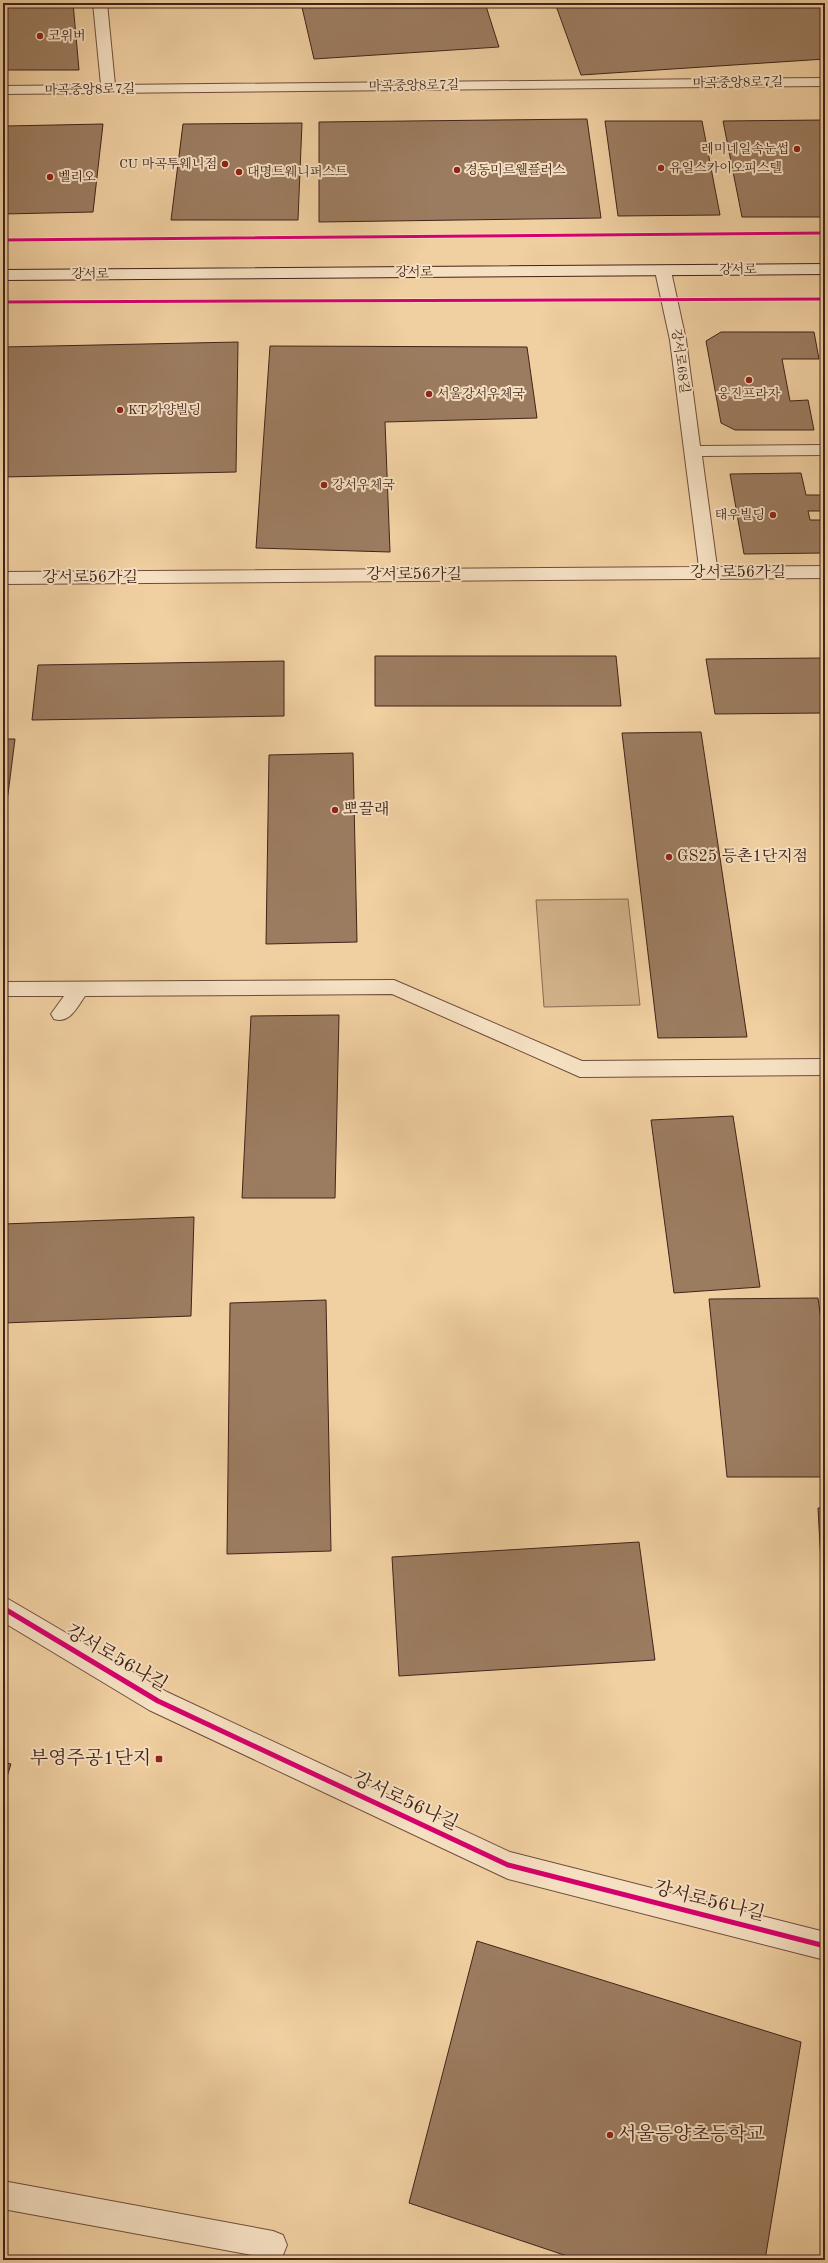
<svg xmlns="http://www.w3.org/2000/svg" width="828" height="2263" viewBox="0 0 828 2263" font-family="'Old Standard TT','Noto Serif KR',serif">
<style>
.green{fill:#d2b28a;stroke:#8a6a52}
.building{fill:#9c7c60;stroke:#422319}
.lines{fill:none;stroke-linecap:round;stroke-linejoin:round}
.service-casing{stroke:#6e4e3b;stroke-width:2}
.minor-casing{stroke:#6e4e3b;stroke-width:2}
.tertiary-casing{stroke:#6e4e3b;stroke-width:2}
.secondary-casing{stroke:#422319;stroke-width:2}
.service{fill:#f5e0c2;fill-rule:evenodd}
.minor{fill:#f5e0c2;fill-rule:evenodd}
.tertiary{fill:#f5e0c2;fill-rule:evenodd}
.secondary{fill:#f5e0c2;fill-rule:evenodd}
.cycleway-far1-casing{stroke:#f5e0c2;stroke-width:4.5}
.cycleway-casing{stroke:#f5e0c2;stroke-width:8}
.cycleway-far1{stroke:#d6006c;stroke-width:3}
.cycleway{stroke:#d6006c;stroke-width:5}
.poi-dot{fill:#8f2418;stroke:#f5e0c2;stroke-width:1.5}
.labels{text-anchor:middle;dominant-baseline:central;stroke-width:4;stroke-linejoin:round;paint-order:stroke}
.far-poi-label{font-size:13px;fill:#422319;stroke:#f5e0c2;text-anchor:start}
.far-street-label{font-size:13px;fill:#422319;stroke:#f5e0c2}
.street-label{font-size:16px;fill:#422319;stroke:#f5e0c2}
.poi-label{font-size:16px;fill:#422319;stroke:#f5e0c2;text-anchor:start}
.near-street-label{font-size:19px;fill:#422319;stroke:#f5e0c2}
.near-poi-label{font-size:19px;fill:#422319;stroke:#f5e0c2;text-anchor:end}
</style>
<rect width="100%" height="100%" fill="#f0cfa1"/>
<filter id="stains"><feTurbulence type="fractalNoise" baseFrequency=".005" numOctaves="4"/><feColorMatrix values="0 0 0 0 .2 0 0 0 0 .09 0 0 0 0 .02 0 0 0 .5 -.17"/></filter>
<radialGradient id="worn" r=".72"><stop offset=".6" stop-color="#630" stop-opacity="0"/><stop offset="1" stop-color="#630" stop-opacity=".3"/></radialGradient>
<polygon class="green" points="628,899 640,1005 544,1007 536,900"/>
<g class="building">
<polygon points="3,3 73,3 79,70 3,70"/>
<polygon points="301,3 485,3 499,47 314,59"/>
<polygon points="555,3 825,3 825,59 581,75"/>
<polygon points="587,119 601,218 319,222 319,122"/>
<polygon points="825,120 825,217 742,217 723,121"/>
<polygon points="605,121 702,121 720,215 618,216"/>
<polygon points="302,123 298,220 171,220 183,124"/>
<polygon points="103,124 93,212 3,214 3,143 6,126"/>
<polygon points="721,332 814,332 819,359 782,359 790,401 808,400 814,430 735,430 721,423 706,341"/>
<polygon points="238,342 236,472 3,477 3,347"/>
<polygon points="270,346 527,347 537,418 385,422 390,552 256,548"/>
<polygon points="801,473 806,495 825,495 825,511 808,511 810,520 825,520 825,553 744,554 730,474"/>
<polygon points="375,656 616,656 621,706 375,706"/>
<polygon points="825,658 825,713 715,714 706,659"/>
<polygon points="284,661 284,716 32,720 38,665"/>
<polygon points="701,732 747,1037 658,1038 622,733"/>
<polygon points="3,739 15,739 3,833"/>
<polygon points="353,753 357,942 266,944 269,755"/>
<polygon points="339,1015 335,1198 242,1198 251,1016"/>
<polygon points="733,1116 760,1287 674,1293 651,1120"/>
<polygon points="194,1217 191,1316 3,1323 3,1224"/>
<polygon points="818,1298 825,1349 825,1477 727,1477 709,1299"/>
<polygon points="326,1300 331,1551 227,1554 230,1303"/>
<polygon points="818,1508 825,1508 825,1639"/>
<polygon points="639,1542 655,1660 399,1676 392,1557"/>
<polygon points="3,1762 11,1764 3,1789"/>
<polygon points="477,1941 801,2042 765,2260 579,2260 409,2203"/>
</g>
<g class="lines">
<g class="service-casing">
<g id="service">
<path d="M394,980L582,1061L825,1059V1075L580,1077L392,994L85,996C77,1007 70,1024 54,1019L51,1014L64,996H3V982Z"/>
<polygon points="3,2181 273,2231 283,2235 287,2245 283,2255 273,2259 3,2209"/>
</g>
</g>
<g class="minor-casing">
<g id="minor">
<polygon points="663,266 668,268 671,271 686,340 700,446 825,445 825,455 702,456 717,567 825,566 825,578 3,584 3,572 699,567 670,340 655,271 658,268"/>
<polygon points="3,1596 167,1692 510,1852 825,1932 825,1960 508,1879 149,1710 3,1622"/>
</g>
</g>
<g class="tertiary-casing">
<polygon id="tertiary" points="93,3 107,3 115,85 825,78 825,86 3,94 3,86 101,85"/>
</g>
<g class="secondary-casing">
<polygon id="secondary" points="825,264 825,274 3,280 3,270"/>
</g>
<use href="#service" class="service"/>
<use href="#minor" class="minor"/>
<use href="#tertiary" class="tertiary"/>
<use href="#secondary" class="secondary"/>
<g class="cycleway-far1-casing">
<g id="cycleway-far1">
<polyline points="3,240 825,233"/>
<polyline points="3,302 825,299"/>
</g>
</g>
<g class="cycleway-casing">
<polyline id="cycleway" points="3,1608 158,1701 508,1865 825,1946"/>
</g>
<use href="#cycleway-far1" class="cycleway-far1"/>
<use href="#cycleway" class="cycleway"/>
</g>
<g class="poi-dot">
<circle cx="40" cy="36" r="4"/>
<circle cx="797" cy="149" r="4"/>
<circle cx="225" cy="164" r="4"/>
<circle cx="661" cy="168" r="4"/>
<circle cx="457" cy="170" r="4"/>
<circle cx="239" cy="172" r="4"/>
<circle cx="50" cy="177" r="4"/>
<circle cx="749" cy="380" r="4"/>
<circle cx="429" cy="394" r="4"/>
<circle cx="120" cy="410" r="4"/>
<circle cx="324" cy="485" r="4"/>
<circle cx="773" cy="515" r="4"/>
<circle cx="335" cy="810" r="4"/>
<circle cx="669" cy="857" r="4"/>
<rect x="155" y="1755" width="8" height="8" rx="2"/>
<circle cx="610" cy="2135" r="4"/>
</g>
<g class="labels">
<g class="far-poi-label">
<text x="48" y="36">코위버</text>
<text x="789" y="149" text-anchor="end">레미네일속눈썹</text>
<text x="217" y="164" text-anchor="end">CU 마곡투웨니점</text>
<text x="669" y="168">유일스카이오피스텔</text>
<text x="465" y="170">경동미르웰플러스</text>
<text x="247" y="172">대명트웨니퍼스트</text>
<text x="58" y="177">벨리오</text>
<text x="437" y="394">서울강서우체국</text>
<text x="749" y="394" text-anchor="middle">웅진프라자</text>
<text x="128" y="410">KT 가양빌딩</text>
<text x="332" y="485">강서우체국</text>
<text x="765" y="515" text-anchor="end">태우빌딩</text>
</g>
<g class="far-street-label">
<text transform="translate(738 83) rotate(-1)">마곡중앙8로7길</text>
<text transform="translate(414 86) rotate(-1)">마곡중앙8로7길</text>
<text transform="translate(90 90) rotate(-1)">마곡중앙8로7길</text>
<text transform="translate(738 270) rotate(-1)">강서로</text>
<text x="414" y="272">강서로</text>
<text x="90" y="274">강서로</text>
<text transform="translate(680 361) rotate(82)">강서로68길</text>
</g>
<g class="street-label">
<text x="738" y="573">강서로56가길</text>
<text x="414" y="575">강서로56가길</text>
<text x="90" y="578">강서로56가길</text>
</g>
<g class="poi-label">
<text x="343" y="810">뽀끌래</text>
<text x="677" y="857">GS25 등촌1단지점</text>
</g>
<g class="near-street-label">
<text transform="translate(116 1659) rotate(30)">강서로56나길</text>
<text transform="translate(405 1802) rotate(25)">강서로56나길</text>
<text transform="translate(709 1902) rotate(14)">강서로56나길</text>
</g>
<g class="near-poi-label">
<text x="151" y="1759">부영주공1단지</text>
<text x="618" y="2135" text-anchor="start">서울등양초등학교</text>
</g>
</g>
<rect width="828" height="2263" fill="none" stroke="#f0cfa1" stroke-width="16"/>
<rect x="4" y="4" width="820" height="2255" fill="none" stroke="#422319" stroke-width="2"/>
<rect x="8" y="8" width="812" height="2247" fill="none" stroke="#422319"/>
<rect width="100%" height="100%" filter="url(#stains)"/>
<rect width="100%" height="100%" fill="url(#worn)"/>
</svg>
